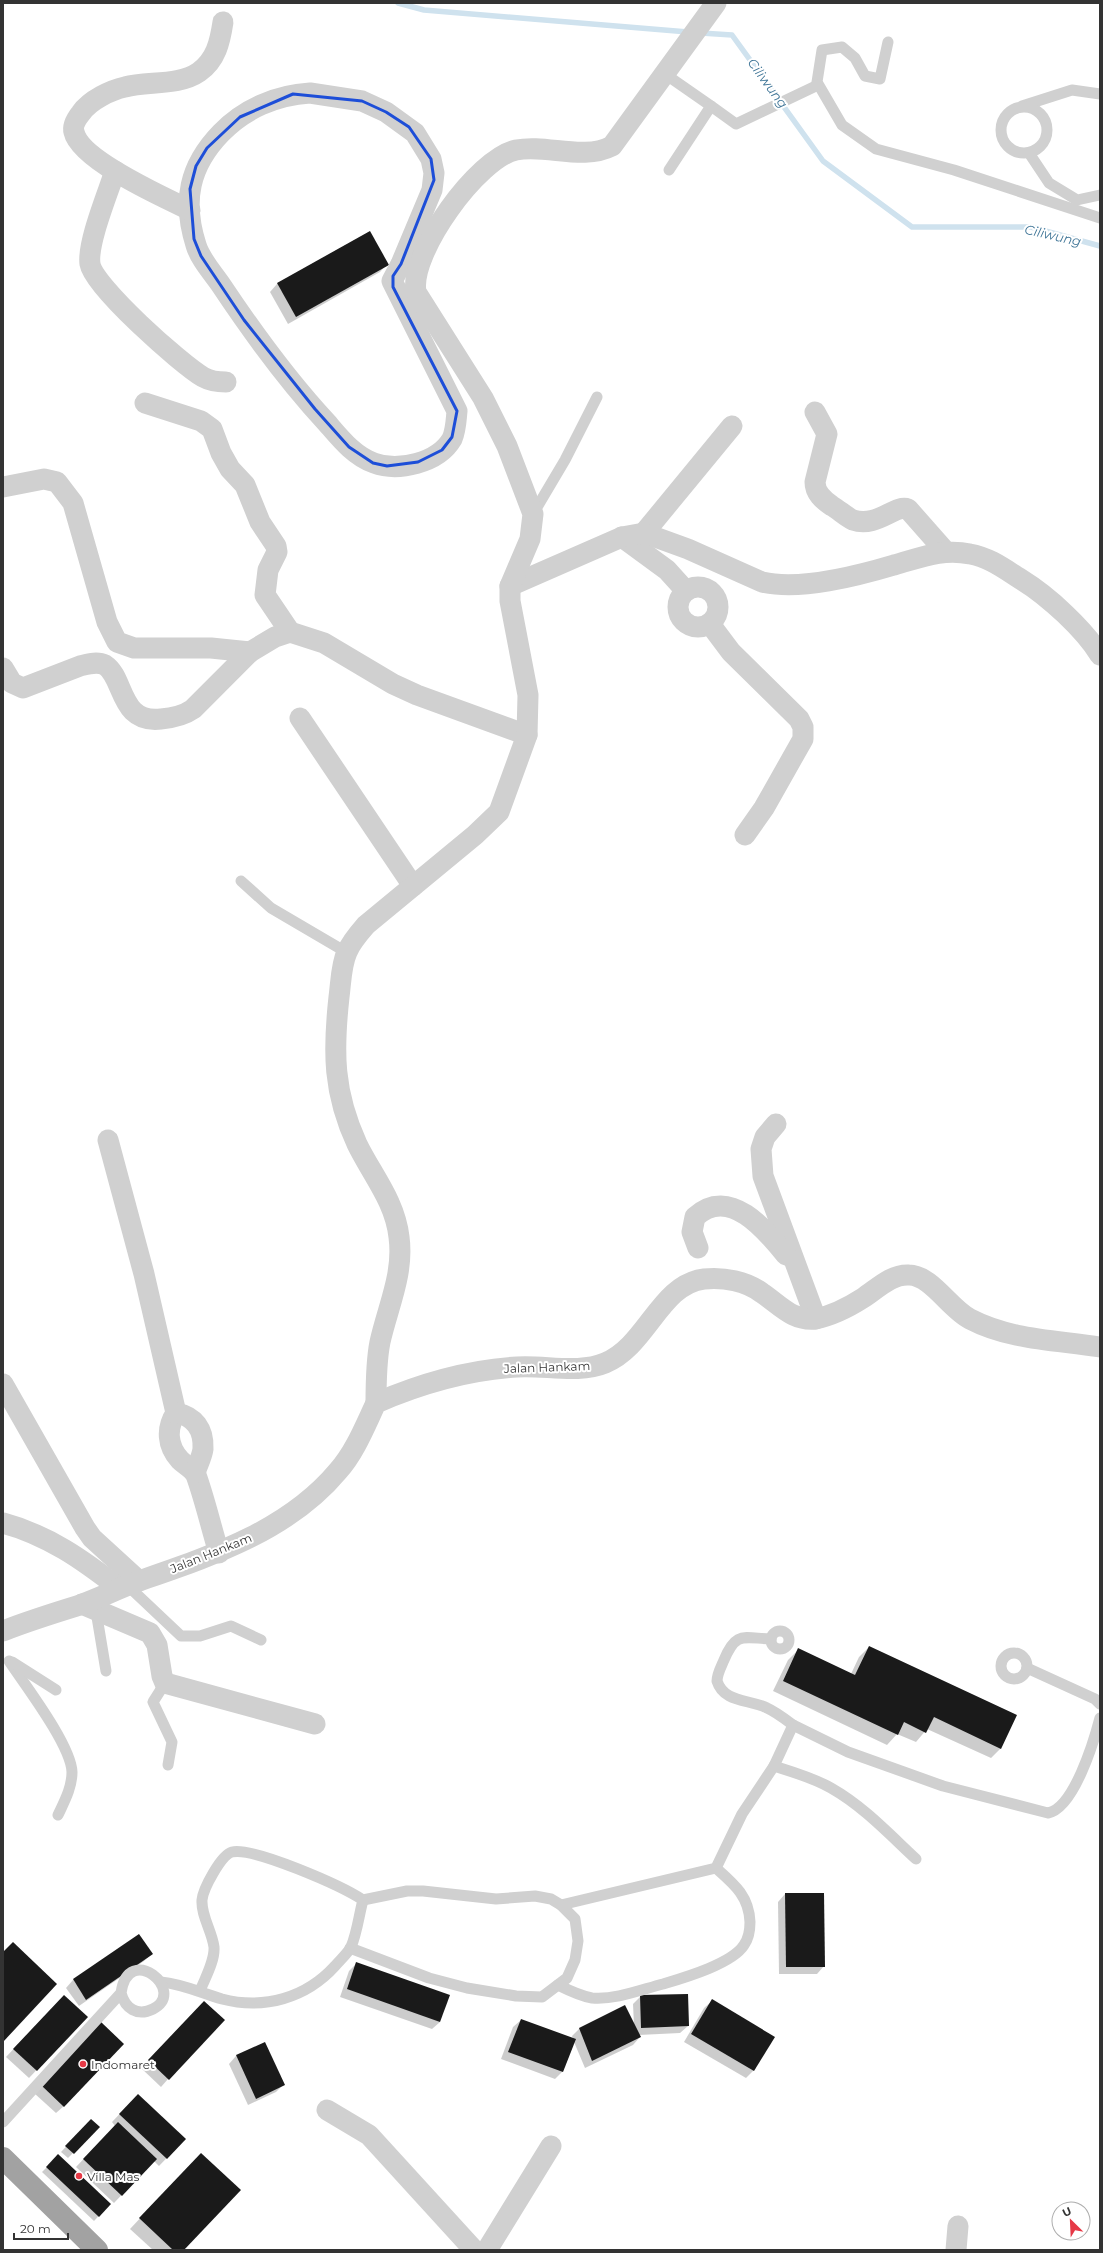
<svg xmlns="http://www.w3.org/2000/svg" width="1103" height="2253" viewBox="0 0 1103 2253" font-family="Montserrat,sans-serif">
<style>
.shadow{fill:#0003}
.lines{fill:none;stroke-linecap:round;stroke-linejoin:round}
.stream{stroke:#cfe2ee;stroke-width:5.5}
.building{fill:#1a1a1a}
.service{stroke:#d0d0d0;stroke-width:11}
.minor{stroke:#d0d0d0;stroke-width:21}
.trunk{stroke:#a2a2a2;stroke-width:22}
.marked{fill:none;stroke:#1d4ed8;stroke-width:3;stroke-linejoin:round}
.poi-dot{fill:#e63946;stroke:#fff;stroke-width:1.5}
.labels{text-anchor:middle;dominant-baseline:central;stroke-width:4;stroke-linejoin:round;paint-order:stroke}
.street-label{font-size:12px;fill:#333;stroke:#fff}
.poi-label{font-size:12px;fill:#333;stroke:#fff;text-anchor:start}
.water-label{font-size:13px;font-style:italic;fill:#3f7597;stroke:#fff}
</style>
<rect width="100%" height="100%" fill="#fff"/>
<g class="shadow">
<polygon points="369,232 387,264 380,272 288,324 270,292 277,284"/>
<polygon points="869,1647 1001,1748 991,1758 927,1729 916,1742 897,1734 887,1745 773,1691 788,1660 798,1650 851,1674 859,1657"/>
<polygon points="785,1894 824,1966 817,1974 779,1974 778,1902"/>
<polygon points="139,1935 152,1954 144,1961 79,2006 66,1988 73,1980"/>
<polygon points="357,1963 440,2022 432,2029 340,1997 349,1971"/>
<polygon points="641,1996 688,2026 680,2033 639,2035 640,2037 633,2045 585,2068 574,2042 563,2071 555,2079 501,2059 513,2027 521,2020 573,2039 572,2036 579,2029 624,2007 634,2025 633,2004"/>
<polygon points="712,2001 774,2037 753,2071 746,2078 684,2042 704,2008"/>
<polygon points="57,2003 87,2017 29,2078 6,2057"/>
<polygon points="197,2009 168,2079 161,2087 141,2068"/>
<polygon points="93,2031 64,2106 56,2113 34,2093"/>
<polygon points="264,2043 284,2084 276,2092 248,2105 229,2064 236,2056"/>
<polygon points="131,2102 185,2139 159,2166 154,2161 114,2203 76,2167 115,2126 112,2122"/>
<polygon points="91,2120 99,2127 68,2158 61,2152"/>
<polygon points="58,2156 110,2204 94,2221 42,2172"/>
<polygon points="191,2164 183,2250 153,2250 130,2229"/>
</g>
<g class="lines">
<g class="stream">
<polyline points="398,3 424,10 688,32"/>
<polyline points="701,33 732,35 823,161 912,227 1031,227 1100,246"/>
</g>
</g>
<g class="building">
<polygon points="370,231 389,265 296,317 277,283"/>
<polygon points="869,1646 1017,1715 1001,1749 934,1717 926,1733 904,1722 898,1735 783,1681 798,1648 855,1675"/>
<polygon points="785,1893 824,1893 825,1967 786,1967"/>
<polygon points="139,1934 153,1954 86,2000 73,1979"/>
<polygon points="13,1942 57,1984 3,2042 3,1952"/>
<polygon points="356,1962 450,1995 440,2022 347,1989"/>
<polygon points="688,1994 689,2026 641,2028 640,1995"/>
<polygon points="64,1995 88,2017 37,2071 13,2049"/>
<polygon points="712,1999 775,2037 754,2071 691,2034"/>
<polygon points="204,2001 225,2020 169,2080 148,2060"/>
<polygon points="625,2005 641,2037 592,2061 579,2028"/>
<polygon points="521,2019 576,2039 563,2072 508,2052"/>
<polygon points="101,2022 124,2044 64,2107 41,2085"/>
<polygon points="265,2042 285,2085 256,2099 236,2055"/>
<polygon points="138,2094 186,2139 167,2159 119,2114"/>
<polygon points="91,2119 100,2127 74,2154 65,2146"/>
<polygon points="118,2122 157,2159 122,2196 83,2159"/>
<polygon points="201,2153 241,2190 184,2250 173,2250 139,2218"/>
<polygon points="58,2154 111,2204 99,2217 46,2167"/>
</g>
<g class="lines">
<g class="service">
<polyline points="888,42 880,79 865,76 855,58 842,47 822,50 817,82 842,125 876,149 954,170 1100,218"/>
<polyline points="665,74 711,106 669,170"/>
<polyline points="711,106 736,124 818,85"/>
<polyline points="1022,106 1072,90 1100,94"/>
<circle cx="1024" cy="130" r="23"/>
<polyline points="1029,153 1049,183 1077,200 1100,195"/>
<polyline points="533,514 565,460 597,397"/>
<polyline points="241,881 271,908 346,952"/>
<polyline points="127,1585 181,1636 200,1636 231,1626 261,1640"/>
<polyline points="96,1611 106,1671"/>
<circle cx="780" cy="1640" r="9"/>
<path d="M771,1639C743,1638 736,1631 724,1660C721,1667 717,1674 717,1681C724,1703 749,1699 767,1708C776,1712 785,1719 793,1725"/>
<circle cx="1014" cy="1666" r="13"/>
<path d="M9,1661C25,1685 71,1745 72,1772C72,1788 64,1802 58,1815"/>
<polyline points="12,1662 56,1690"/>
<polyline points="1027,1668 1095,1699 1100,1704"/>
<polyline points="165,1683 153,1702 172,1742 168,1765"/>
<path d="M774,1766C793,1772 814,1778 831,1788C863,1806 889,1834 916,1859"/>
<path d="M561,1905L716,1868L742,1814L774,1766L793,1725L848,1752L943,1786L1048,1813C1074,1808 1094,1741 1100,1718"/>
<polyline points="350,1948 429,1978 467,1988 516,1996 542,1997 567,1978 575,1960 578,1941 575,1919 561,1905 551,1899 535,1896 496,1899 423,1891 407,1891 363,1900"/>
<path d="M161,1982C183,1984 201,1993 222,1999C264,2010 306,1998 335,1966C340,1960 348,1953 351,1947C357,1933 359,1915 363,1900C342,1886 254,1847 232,1852C221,1855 203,1889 202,1900C201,1916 212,1931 214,1947C215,1961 205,1978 200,1991"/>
<path d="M558,1985C568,1990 580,1996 592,1998C615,2000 640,1990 663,1984C683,1978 732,1964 744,1945C749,1938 750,1930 750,1922C749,1896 734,1884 716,1868"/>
<path d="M3,2122L121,1993C128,1941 188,1991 153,2009C137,2017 125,2008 121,1993"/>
</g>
<g class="minor">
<path d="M310,93L362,101L386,112L415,133L431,159L434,173L432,190L401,264L392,281L457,411C456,421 456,430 452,439C438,463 398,472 374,463C354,456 340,438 327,423C287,380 253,333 221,285C212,272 200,259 196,245C182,201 189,166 221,133C244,109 276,95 310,93Z"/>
<path d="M115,171C108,193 87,243 90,264C94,287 181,364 203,377C210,381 218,382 226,382"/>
<path d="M190,210C165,198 80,160 74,132C72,125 77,118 81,113C90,100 111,90 125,87C148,81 179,86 199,72C216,60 220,42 223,22"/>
<polyline points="145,403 201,421 212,429 221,453 230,469 245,485 260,522 276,546 277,552 268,570 265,595 290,632"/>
<path d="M815,412L827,434L815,482C815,493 823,500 832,506C839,510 846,517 853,520C877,528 895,504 908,509L945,551"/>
<polyline points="3,487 44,479 57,482 73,503 107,622 117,642 134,648 211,648 250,652"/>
<polyline points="644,533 732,426"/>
<polyline points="622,537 667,570 686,591"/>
<path d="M510,586L622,537L644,533L688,549L762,582C800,591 857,576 894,565C920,558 942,548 970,554C989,557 1006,570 1022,580C1048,596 1084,629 1100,655"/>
<circle cx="698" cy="607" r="20"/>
<polyline points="710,624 731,652 799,719 803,727 803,739 764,808 745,835"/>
<path d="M3,668L12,683L23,688L80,666C88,664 97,661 105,665C125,678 119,724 161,719C173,718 183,716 193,709L250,652L275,637L290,632L324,643L393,684L417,695L527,735"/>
<polyline points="300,718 413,886"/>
<polyline points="776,1124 765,1137 761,1149 763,1176 816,1319"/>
<path d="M108,1140L144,1274L176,1413C166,1428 167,1446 180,1460C185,1465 193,1469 196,1475C205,1500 211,1527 219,1553"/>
<path d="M698,1248L692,1232L695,1217C729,1185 766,1230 786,1255"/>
<polyline points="3,1384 85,1528 92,1538 139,1581"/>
<path d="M376,1403C376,1383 376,1362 380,1342C388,1306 404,1274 399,1237C395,1201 372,1175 357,1144C333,1092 333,1052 339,997C341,982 341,965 347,952C351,942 359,933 366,925L475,835L499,812L527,735L528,695L510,601V586L530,539L533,514L507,446L483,398L416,292C409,253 478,158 516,150C547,144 583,161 612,146L716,3"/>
<path d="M176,1413C194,1416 204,1429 203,1449C202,1457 197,1466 195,1473"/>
<path d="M3,1523C48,1535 83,1560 119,1588"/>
<polyline points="82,1604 150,1633 157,1645 162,1676 165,1683 315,1724"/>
<path d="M3,1631C28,1621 54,1613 80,1605C100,1598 119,1588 139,1581C211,1556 288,1531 338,1471C355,1452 365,1426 376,1403C422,1383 467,1370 517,1367C545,1365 579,1374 605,1363C647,1346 660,1284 704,1279C724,1277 746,1281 762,1293C780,1305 792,1321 815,1319C831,1316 849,1307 863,1298C877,1289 891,1274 909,1275C931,1275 950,1309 970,1319C1010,1340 1056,1340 1100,1347"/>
<polyline points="327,2110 369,2135 474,2250"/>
<polyline points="487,2250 551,2146"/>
<polyline points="956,2250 958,2226"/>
</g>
<polyline class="trunk" points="3,2158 97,2250"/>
</g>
<path class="marked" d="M293,94L362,101L386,112L409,127L431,159L434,180L401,264L393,276V287L457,411L452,437L442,450L418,462L387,466L373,463L349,447L315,409L244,320L201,256L194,239L190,189L196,166L207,148L240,117Z"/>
<g class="poi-dot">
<circle cx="83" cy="2064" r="4"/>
<circle cx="79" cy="2176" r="4"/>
</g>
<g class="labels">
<g class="street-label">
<text transform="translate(547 1367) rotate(-2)">Jalan Hankam</text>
<text transform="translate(211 1553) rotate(-22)">Jalan Hankam</text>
</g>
<g class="poi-label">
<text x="91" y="2064">Indomaret</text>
<text x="87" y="2176">Villa Mas</text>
</g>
<g class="water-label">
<text transform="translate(768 83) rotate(54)">Ciliwung</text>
<text transform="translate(1053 235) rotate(13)">Ciliwung</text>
</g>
</g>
<rect width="1103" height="2253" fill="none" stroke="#333333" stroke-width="8"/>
<g transform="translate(1071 2221) rotate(336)"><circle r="19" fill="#ffffff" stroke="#adadad"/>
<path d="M0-3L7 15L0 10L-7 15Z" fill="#e63946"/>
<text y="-6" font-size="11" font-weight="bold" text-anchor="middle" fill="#333333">U</text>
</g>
<path d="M14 2233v6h54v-6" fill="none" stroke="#333333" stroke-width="2"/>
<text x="20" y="2233" font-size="12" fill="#333333" stroke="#ffffff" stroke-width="3" paint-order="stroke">20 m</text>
</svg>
